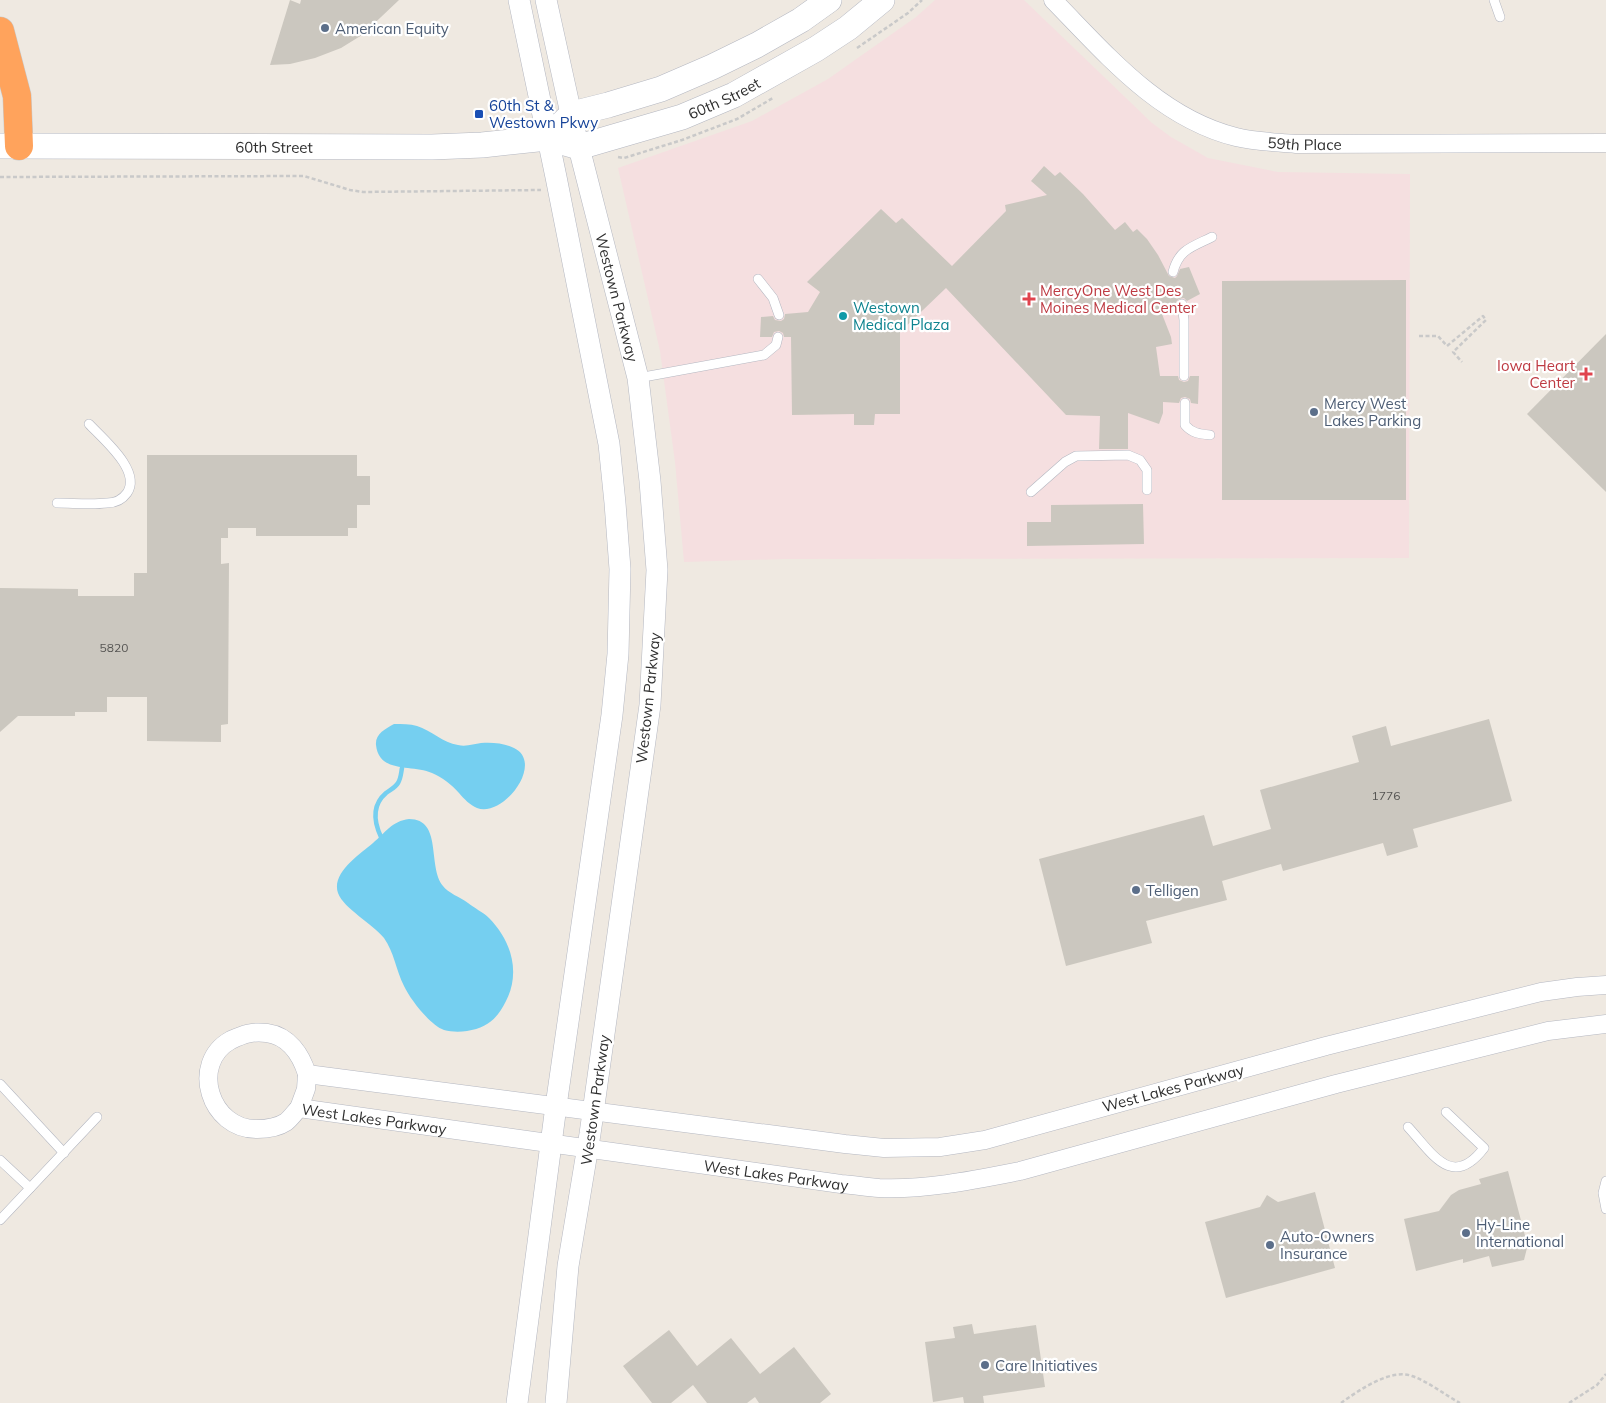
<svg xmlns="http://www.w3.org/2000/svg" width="1606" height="1403" viewBox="0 0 1606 1403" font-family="Mulish,sans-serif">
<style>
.medical{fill:#f5dfe0}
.water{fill:#75cff0}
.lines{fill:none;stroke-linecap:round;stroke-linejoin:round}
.stream{stroke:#75cff0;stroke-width:4.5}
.building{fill:#cbc7bf}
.service-casing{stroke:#b4b7c1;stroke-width:10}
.minor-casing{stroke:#b4b7c1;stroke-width:19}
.tertiary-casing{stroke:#b4b7c1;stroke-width:22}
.secondary-casing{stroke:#b4b7c1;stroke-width:26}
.motorway-casing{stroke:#c9c9c9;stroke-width:29}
.path{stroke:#c9c9c9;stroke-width:2.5;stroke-dasharray:4 2.5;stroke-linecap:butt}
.service{stroke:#fff;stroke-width:9}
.minor{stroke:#fff;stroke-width:18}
.tertiary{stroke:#fff;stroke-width:21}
.secondary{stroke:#fff;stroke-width:25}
.motorway{stroke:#ffa35c;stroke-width:28}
.service-dot{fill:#5c6f8a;stroke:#fff;stroke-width:2}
.transit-dot{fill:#1a4fb4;stroke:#fff;stroke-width:2}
.health-dot{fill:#e0444e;stroke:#fff;stroke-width:2}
.culture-dot{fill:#0f9aa8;stroke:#fff;stroke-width:2}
.labels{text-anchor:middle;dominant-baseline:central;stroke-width:4.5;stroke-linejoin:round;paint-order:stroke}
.number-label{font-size:12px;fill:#555452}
.service-label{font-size:15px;fill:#4e5e75;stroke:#fff;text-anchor:start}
.street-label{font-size:15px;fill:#2e2e2e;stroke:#fff}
.transit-label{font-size:15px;fill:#164399;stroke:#fff;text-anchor:start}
.health-label{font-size:15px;fill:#be3a42;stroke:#fff;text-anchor:start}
.culture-label{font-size:15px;fill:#0d838f;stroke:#fff;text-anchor:start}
</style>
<rect width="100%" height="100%" fill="#efe9e1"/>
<polygon class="medical" points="935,0 1024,0 1152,123 1171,137 1208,158 1278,172 1410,174 1409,558 785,559 684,562 675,462 660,351 618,168 752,121 828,79 916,17"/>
<g class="water">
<path d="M394,724C402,724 410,724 417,726C431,730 443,743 458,745C466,747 474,744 481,743C491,742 505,743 514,748C545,763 503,818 477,808C470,805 464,799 459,793C452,785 442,777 432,773C412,764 379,774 376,745C375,734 385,729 394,724Z"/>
<path d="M409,819C443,819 427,866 443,886C448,893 460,897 468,903C474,908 483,912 489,918C511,940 521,972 506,1001C497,1019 487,1028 467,1031C460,1032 451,1032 444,1030C430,1025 410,999 404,986C396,970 394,952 384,938C372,923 344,909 338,893C331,873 360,854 373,843C385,833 392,821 409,819Z"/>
</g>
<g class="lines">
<path class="stream" d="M381,837C374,822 372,805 386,793C390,790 395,788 398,783C401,778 401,773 402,768"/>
</g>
<g class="building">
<polygon points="290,0 300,4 301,0 399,0 362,35 341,48 315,58 290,64 270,65"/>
<polygon points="1044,166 1055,176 1060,172 1083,194 1115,230 1125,222 1133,232 1137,229 1147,239 1158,255 1169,276 1175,278 1177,276 1180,269 1189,267 1200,294 1187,301 1184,298 1179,299 1176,302 1176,307 1162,314 1171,337 1172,344 1156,347 1160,376 1178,376 1179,380 1184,382 1188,381 1190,376 1199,376 1198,404 1191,403 1190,399 1185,397 1181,398 1179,403 1163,402 1163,413 1159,424 1128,413 1128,449 1099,449 1100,416 1066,415 946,288 900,332 900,414 875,414 874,425 854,425 854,414 792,415 791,337 784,337 783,333 779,331 774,332 772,337 760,337 761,317 773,316 775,320 781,321 784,319 785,314 808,312 820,292 807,282 881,209 896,223 902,218 952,266 1006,211 1005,205 1047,195 1031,181"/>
<polygon points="1406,280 1406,500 1222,500 1222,281"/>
<polygon points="1606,334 1606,492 1527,414"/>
<polygon points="147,455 357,455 357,476 370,476 370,505 357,505 357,528 348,528 348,536 256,536 256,528 228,528 228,538 221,538 221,564 229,563 228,724 221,725 221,742 147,741 147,697 107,697 107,712 75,712 75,716 18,716 0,732 0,588 78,589 78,596 134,596 134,573 147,573"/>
<polygon points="1143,504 1144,544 1027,546 1027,522 1051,522 1051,505"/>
<polygon points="1489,719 1512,801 1413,829 1418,847 1387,856 1383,843 1283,871 1281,864 1222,881 1227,900 1146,921 1152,943 1066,966 1039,859 1204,815 1213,846 1271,829 1260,790 1359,762 1352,736 1386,726 1391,746"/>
<polygon points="1508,1171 1528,1247 1527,1248 1524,1260 1492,1267 1489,1256 1463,1263 1463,1259 1416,1271 1404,1219 1439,1211 1451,1195 1459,1190 1481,1184 1479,1179"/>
<polygon points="1315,1192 1335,1268 1226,1298 1205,1222 1260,1207 1267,1195 1278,1202"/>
<polygon points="972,1324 974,1334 1036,1325 1045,1387 983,1396 984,1403 964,1403 963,1397 933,1402 925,1342 955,1338 953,1327"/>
<polygon points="669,1330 697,1366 731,1338 760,1374 794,1347 831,1394 820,1403 759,1403 755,1397 747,1403 707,1403 693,1385 671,1403 652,1403 623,1366"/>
</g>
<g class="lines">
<g class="service-casing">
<g id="service">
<polyline points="1494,0 1500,17"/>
<path d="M1173,272C1179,249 1192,247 1212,237"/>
<polyline points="758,279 773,298 779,315"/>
<polyline points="1182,304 1184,320 1184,376"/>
<polyline points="638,378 764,355 776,345 778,337"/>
<path d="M1185,403V425C1192,433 1199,434 1210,435"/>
<polyline points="1031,492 1065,462 1076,456 1128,455 1140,460 1147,470 1147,490"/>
<path d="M57,503C73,503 91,505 107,503C115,503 122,500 127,493C142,471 103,439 89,424"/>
<polyline points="0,1084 64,1153"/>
<path d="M1408,1127C1432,1153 1452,1190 1484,1148L1446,1112"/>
<polyline points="0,1160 30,1188"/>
<polyline points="1606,1181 1603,1193 1606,1209"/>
<polyline points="0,1220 97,1117"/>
</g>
</g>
<g class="minor-casing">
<g id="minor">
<path id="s1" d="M1053,0C1106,54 1159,118 1236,137C1256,142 1276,142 1296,144L1606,143"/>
<path id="s2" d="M1606,985L1577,987L1541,992L1326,1046L985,1140L940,1147L884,1148L845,1144L307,1074C301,1055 289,1036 267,1033C253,1031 244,1034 231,1040C189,1063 210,1130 257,1129C267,1129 277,1128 286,1122C291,1118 295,1112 299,1108L841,1184C854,1185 866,1187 879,1188C926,1190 974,1180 1020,1171L1336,1084L1548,1031L1606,1024"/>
<polyline points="299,1108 306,1089 307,1074"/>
</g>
</g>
<g class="tertiary-casing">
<g id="tertiary">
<path id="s3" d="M546,0L575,132L638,378L650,481L657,570L650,705L590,1134L568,1266L556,1403"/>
<polyline points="517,1403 556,1106 612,715 618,654 620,569 615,503 609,444 556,177 519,0"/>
</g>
</g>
<g class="secondary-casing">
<g id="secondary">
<polyline points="547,138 572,114 608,105 661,89 712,67 757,45 801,20 829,0"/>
<path id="s4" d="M0,146L432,147L482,145L547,138L579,147L682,117L734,95L816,49L848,28L882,0"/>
</g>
</g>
<g class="motorway-casing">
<polyline id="motorway" points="0,31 17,96 19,146"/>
</g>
<g class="path">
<polyline points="857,48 908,13 922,0"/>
<polyline points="618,157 624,158 682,140 737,119 773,98"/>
<polyline points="0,177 304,176 350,190 363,192 541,190"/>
<polyline points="1419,336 1438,336 1447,346 1483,316 1486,320 1453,352 1462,362"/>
<path d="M1341,1403C1358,1391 1390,1368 1412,1376C1429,1382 1445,1395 1460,1403"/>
<polyline points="1569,1403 1597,1385 1606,1374"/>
</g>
<use href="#service" class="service"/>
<use href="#minor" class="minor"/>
<use href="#tertiary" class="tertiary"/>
<use href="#secondary" class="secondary"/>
<use href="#motorway" class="motorway"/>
</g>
<g class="service-dot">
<circle cx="325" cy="28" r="5"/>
<circle cx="1314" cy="412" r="5"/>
<circle cx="1136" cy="890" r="5"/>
<circle cx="1466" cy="1233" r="5"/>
<circle cx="1270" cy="1245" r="5"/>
<circle cx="985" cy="1365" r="5"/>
</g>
<rect class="transit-dot" x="474" y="109" width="10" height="10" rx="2.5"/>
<g class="health-dot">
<path d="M1026.5 291.5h5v5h5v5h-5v5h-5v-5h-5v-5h5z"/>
<path d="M1583.5 366.5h5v5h5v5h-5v5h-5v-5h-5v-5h5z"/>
</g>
<circle class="culture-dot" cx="843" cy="316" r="5"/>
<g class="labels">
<g class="number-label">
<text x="114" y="647">5820</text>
<text x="1386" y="795">1776</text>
</g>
<g class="service-label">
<text x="335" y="28">American Equity</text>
<text x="1324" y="403">Mercy West<tspan x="1324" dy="17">Lakes Parking</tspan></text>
<text x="1146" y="890">Telligen</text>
<text x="1476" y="1224">Hy-Line<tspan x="1476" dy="17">International</tspan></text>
<text x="1280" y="1236">Auto-Owners<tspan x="1280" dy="17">Insurance</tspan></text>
<text x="995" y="1365">Care Initiatives</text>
</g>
<g class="street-label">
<text stroke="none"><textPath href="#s4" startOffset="734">60th Street</textPath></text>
<text stroke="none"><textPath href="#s1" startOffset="301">59th Place</textPath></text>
<text stroke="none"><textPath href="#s4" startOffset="274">60th Street</textPath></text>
<text stroke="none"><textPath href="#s3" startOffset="306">Westown Parkway</textPath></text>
<text transform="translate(648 698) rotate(-84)">Westown Parkway</text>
<text transform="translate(1173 1088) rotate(-15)">West Lakes Parkway</text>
<text transform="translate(595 1100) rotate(-82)">Westown Parkway</text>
<text stroke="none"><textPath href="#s2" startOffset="1672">West Lakes Parkway</textPath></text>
<text stroke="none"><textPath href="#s2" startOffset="2078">West Lakes Parkway</textPath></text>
</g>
<g class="transit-label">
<text x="489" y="105">60th St &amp;<tspan x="489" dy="17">Westown Pkwy</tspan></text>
</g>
<g class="health-label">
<text x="1040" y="290">MercyOne West Des<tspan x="1040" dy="17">Moines Medical Center</tspan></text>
<text x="1575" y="365" text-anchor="end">Iowa Heart<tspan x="1575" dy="17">Center</tspan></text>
</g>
<g class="culture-label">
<text x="853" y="307">Westown<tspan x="853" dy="17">Medical Plaza</tspan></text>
</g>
</g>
</svg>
